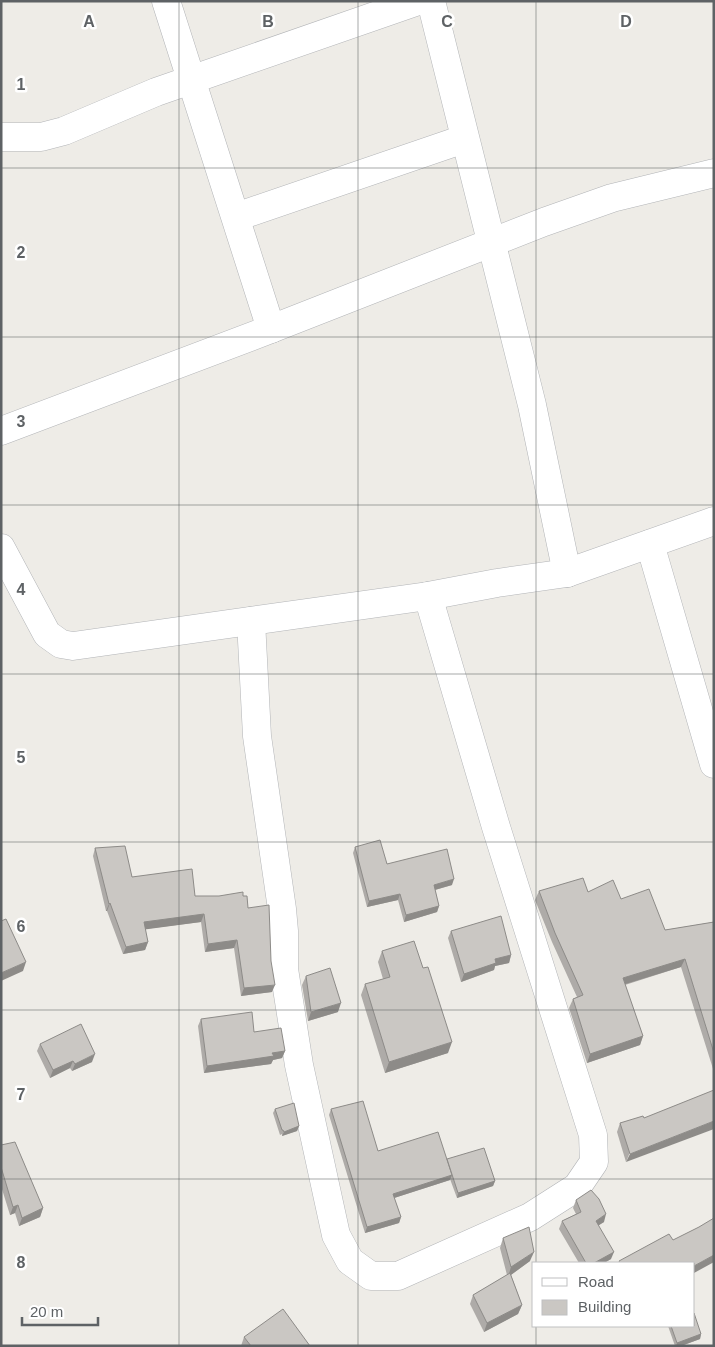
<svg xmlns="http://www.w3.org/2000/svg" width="715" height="1347" viewBox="0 0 715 1347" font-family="Arial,sans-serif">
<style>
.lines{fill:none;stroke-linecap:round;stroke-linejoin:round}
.minor-casing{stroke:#b2b4b7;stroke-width:29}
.minor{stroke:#fff;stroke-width:28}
.wall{fill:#aeaba8}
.shaded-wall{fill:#8d8b88}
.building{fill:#cac7c3;stroke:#8d8b88}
.grid{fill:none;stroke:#5e6265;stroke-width:1;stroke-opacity:0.55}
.grid-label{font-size:16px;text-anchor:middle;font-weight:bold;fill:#5e6265;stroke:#fff;stroke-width:5;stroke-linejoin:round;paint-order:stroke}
</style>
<rect width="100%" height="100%" fill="#eeece7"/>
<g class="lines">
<g class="minor-casing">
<g id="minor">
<polyline points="166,1 271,329"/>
<polyline points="431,1 532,405 567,573"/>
<polyline points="1,137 41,137 64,131 156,92 418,1"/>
<polyline points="236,217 464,139"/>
<polyline points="1,431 271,329 544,222 612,198 714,173"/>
<polyline points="650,544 714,764"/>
<polyline points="1,548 47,634 61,644 73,646 428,596 497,583 567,573 714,521"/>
<polyline points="251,621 257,736 282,909 284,931 284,969 299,1065 336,1235 350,1261 371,1276 398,1276 530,1217 577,1187 594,1162 593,1135 496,827 428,596"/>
</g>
</g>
<use href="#minor" class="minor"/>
</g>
<g class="wall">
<polygon points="355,847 387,864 452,885 435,890 439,906 437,912 404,922 398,900 367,907 353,853"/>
<polygon points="95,848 132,877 195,896 243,896 272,992 241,996 234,948 205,952 201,922 145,929 148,942 145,950 123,954 107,911 106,911 93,856"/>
<polygon points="539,891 588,892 621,899 665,930 714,922 714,1072 681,967 625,985 643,1036 640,1045 587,1063 569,1008 573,999 577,997 552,942 535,900"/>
<polygon points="451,931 511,955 509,963 495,966 494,970 461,982 448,938"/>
<polygon points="382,951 448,1053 385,1073 361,995 365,984 383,979 378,962"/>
<polygon points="306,976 338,1012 308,1021 302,985"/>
<polygon points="201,1019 254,1032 285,1051 282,1058 273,1060 271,1064 204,1073 198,1026"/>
<polygon points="40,1044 92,1062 72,1071 70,1068 50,1078 37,1051"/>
<polygon points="275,1109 299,1126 297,1131 282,1136 282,1134 280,1135 273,1113"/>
<polygon points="331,1109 378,1151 447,1160 495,1181 493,1186 457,1198 450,1179 450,1180 394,1198 401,1217 399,1223 365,1233 329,1115"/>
<polygon points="644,1118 626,1162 617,1132 620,1123"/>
<polygon points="1,1145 43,1208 40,1217 19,1226 15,1213 10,1215 1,1186"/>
<polygon points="576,1200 604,1222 598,1225 611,1259 604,1263 579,1263 559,1229 562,1221 576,1214 573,1208"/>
<polygon points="503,1238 530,1261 511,1275 522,1305 518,1314 484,1332 470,1304 473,1295 507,1275 500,1248"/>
<polygon points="668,1326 694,1326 701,1334 700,1339 681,1346 675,1346"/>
<polygon points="244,1337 310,1346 241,1346"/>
</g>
<g class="shaded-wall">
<polygon points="454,879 452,885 431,891 434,885"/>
<polygon points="400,894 398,900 367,907 369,901"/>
<polygon points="110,903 107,911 106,911 109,904"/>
<polygon points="439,906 437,912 404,922 406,915"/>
<polygon points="204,914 201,922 141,930 144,922"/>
<polygon points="237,940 234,948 205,952 208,944"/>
<polygon points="148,942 145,950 123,954 126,947"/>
<polygon points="511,955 509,963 495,966 494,970 461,982 464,974 495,959"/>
<polygon points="685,959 681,967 619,986 623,978"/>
<polygon points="26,962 23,971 1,981 1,973"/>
<polygon points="275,985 272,992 241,996 244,988"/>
<polygon points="341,1003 338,1012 308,1021 311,1012"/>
<polygon points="643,1036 640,1045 587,1063 590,1054"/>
<polygon points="452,1042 448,1053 385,1073 389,1062"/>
<polygon points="285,1051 282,1058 273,1060 271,1064 204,1073 207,1066 272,1053"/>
<polygon points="95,1054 92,1062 72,1071 75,1064"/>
<polygon points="73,1061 70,1068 50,1078 53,1070"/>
<polygon points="714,1121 714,1129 626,1162 630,1154"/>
<polygon points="299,1126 297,1131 282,1136 284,1132"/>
<polygon points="452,1175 450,1180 391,1199 393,1194"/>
<polygon points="495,1181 493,1186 457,1198 458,1193"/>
<polygon points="18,1205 15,1213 10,1215 13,1207"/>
<polygon points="43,1208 40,1217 19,1226 22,1218"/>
<polygon points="606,1214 604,1222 593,1229 596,1221"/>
<polygon points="401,1217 399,1223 365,1233 367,1227"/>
<polygon points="534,1252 530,1261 508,1277 511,1267"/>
<polygon points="614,1252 611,1259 604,1263 594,1263"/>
<polygon points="714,1255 714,1262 694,1273 694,1266"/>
<polygon points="522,1305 518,1314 484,1332 487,1323"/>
<polygon points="701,1334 700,1339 681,1346 676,1346 677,1343"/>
</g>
<g class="building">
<polygon points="380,840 387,864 447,849 454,879 434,885 439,906 406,915 400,894 369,901 355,847"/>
<polygon points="125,846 132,877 192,869 195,896 219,896 243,892 243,896 247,896 248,908 269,905 271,961 275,985 244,988 237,940 208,944 204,914 144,922 148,942 126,947 110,903 109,904 95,848"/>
<polygon points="583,878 588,892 613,880 621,899 649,889 665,930 714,922 714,1053 685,959 623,978 643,1036 590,1054 573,999 583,995 555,933 539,891"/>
<polygon points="501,916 511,955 495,959 496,963 464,974 451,931"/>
<polygon points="6,919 26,962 1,973 1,921"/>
<polygon points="414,941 423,968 428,967 452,1042 389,1062 365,984 390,977 382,951"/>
<polygon points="330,968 341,1003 311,1012 306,976"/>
<polygon points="252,1012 254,1032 281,1028 285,1051 272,1053 274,1056 207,1066 201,1019"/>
<polygon points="81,1024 95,1054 75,1064 73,1061 53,1070 40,1044"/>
<polygon points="714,1090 714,1121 630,1154 620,1123 643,1116 644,1118"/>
<polygon points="363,1101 378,1151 438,1132 452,1175 393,1194 401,1217 367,1227 331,1109"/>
<polygon points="294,1103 299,1126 284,1132 283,1130 282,1130 275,1109"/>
<polygon points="15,1142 43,1208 22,1218 18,1205 13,1207 1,1167 1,1145"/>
<polygon points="484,1148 495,1181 458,1193 447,1159"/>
<polygon points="591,1190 599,1199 606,1214 596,1221 614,1252 594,1263 586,1263 562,1221 581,1212 576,1200"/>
<polygon points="714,1218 714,1255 694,1266 694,1263 620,1263 619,1261 669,1234 673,1240 699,1227"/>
<polygon points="529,1227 534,1252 511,1267 503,1238"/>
<polygon points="510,1273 522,1305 487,1323 473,1295"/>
<polygon points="283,1309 310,1346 251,1346 244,1337"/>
<polygon points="694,1313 701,1334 677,1343 671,1326 694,1326"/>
</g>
<path class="grid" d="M179,1V1346M358,1V1346M536,1V1263M1,168H714M1,337H714M1,505H714M1,674H714M1,842H714M1,1010H714M1,1179H714M536,1326V1346"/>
<g class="grid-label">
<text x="89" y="27">A</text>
<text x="268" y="27">B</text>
<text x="447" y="27">C</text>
<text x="626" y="27">D</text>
<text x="21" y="90">1</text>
<text x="21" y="258">2</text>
<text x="21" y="427">3</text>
<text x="21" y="595">4</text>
<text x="21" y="763">5</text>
<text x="21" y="932">6</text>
<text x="21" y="1100">7</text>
<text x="21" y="1268">8</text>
</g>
<rect width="715" height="1347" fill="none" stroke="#5e6265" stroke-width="5"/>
<rect x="532" y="1262" width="162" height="65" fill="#ffffff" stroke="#bfc0c1"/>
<rect x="542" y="1278" width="25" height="8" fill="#ffffff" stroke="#bfc0c1"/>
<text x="578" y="1287" font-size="15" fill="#5e6265">Road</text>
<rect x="542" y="1300" width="25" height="15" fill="#cac7c3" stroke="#bfc0c1"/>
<text x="578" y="1312" font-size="15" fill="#5e6265">Building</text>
<path d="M22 1317v8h76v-8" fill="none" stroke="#5e6265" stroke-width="2.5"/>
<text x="30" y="1317" font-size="15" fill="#5e6265" stroke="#ffffff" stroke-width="4" paint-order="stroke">20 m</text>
</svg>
